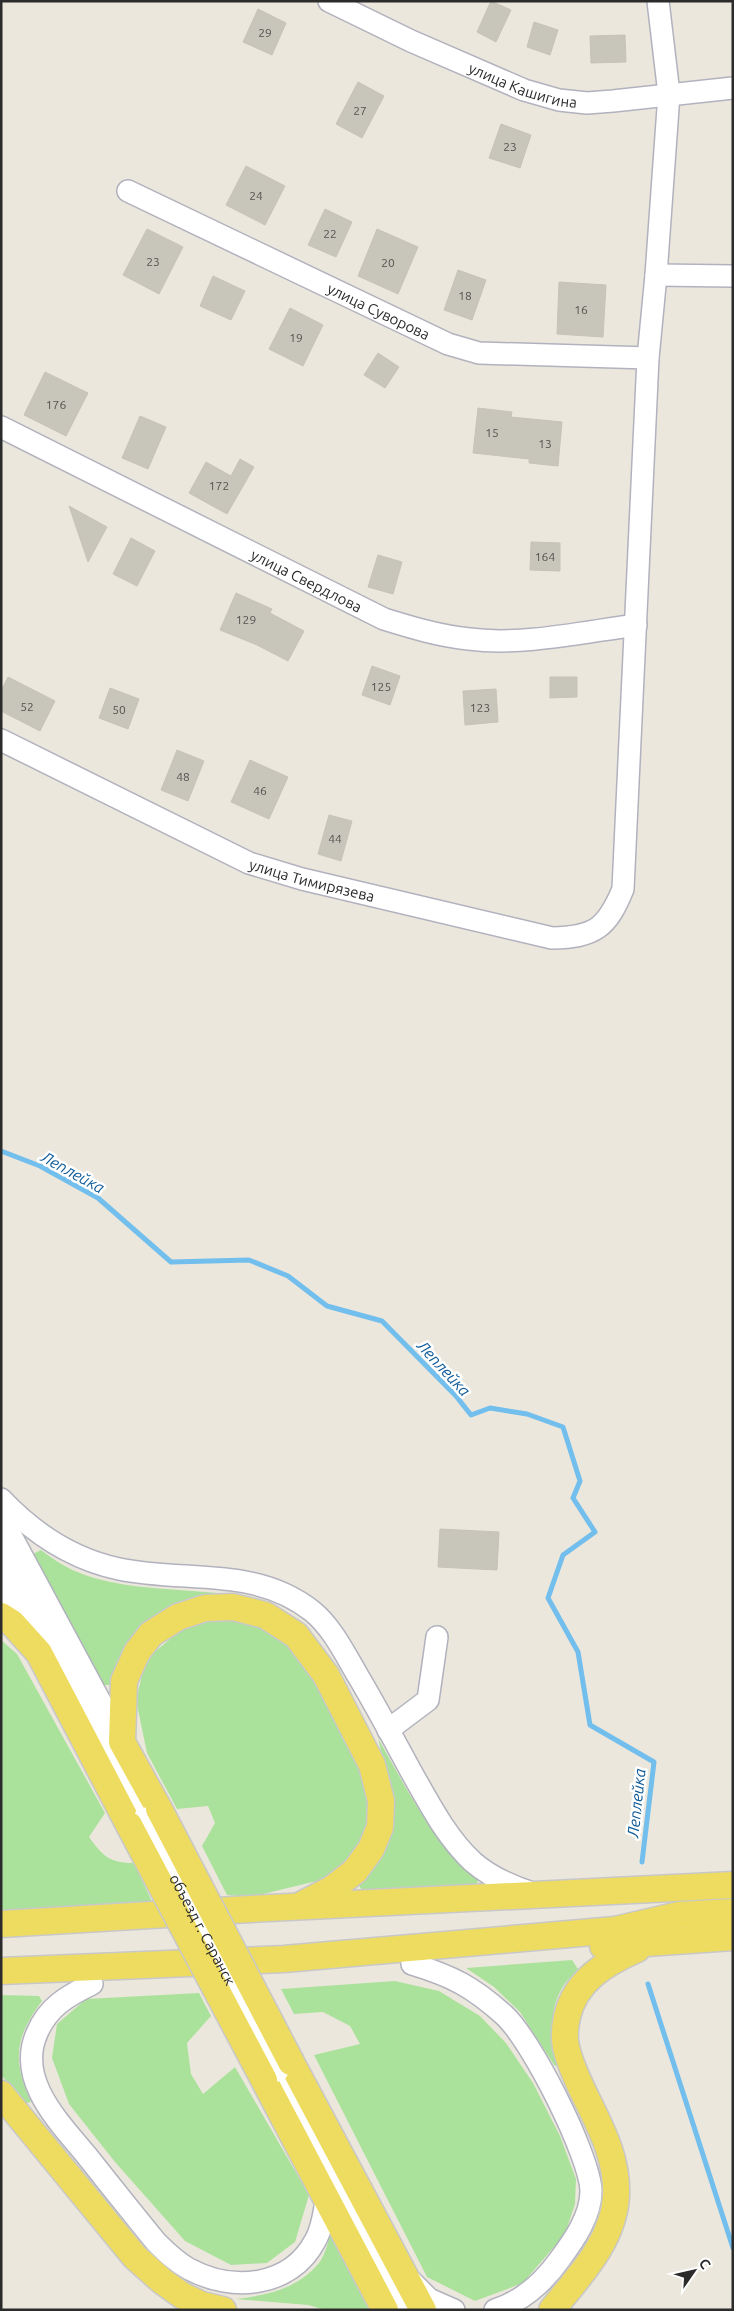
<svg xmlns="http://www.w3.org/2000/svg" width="734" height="2311" viewBox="0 0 734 2311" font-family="Ubuntu,sans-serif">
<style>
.green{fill:#abe29b}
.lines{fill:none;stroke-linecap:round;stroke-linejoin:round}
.stream{stroke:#72beec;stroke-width:5}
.building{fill:#c8c5bb;stroke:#c8c3b7}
.minor-casing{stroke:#b1b2be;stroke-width:24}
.major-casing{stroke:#c8c8c8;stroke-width:29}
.minor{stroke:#fff;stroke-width:21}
.major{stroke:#eedc61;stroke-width:26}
.minor-bridge-casing{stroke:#b1b2be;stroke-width:24;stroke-linecap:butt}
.major-bridge-casing{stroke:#c8c8c8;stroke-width:29;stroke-linecap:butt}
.minor-bridge{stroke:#fff;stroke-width:21}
.major-bridge{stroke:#eedc61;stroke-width:26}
.labels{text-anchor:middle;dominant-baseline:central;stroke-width:5;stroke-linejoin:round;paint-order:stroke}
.number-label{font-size:12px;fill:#52524f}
.street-label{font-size:15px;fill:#2b2b2b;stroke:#fff}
.water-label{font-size:16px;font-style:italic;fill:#105b99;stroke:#fff}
</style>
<rect width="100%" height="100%" fill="#ece7dd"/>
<g class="green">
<path d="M41,1550C48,1555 56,1561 63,1565C107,1590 169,1588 218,1593L172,1604L141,1627L118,1660L111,1685H102L33,1554Z"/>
<polygon points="232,1617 277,1633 314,1674 361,1765 372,1813 354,1853 325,1879 251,1897 227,1895 202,1846 215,1823 208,1806 177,1809 147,1753 136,1700 146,1659 186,1626"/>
<path d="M1,1640L17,1654L105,1813L89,1837C103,1856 109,1863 134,1863L154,1906L1,1912Z"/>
<path d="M378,1738C407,1790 432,1840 478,1880L476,1890L366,1895L359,1886L376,1865L388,1841L390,1789Z"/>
<path d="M572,1960L578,1969C573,1975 565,1982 561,1990C548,2013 552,2043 559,2067L554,2065L520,2012L494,1987L466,1968Z"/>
<polygon points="395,1981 439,1991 480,2016 506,2043 533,2083 560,2136 576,2179 575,2204 565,2234 523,2283 475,2301 427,2277 314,2055 360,2044 350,2026 323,2012 294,2014 281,1989"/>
<polygon points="199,1993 211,2016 187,2043 191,2074 203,2094 235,2067 309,2195 295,2242 267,2263 231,2265 185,2241 115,2162 69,2104 52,2058 57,2024 86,1999"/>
<path d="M1,1995L39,1996L42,2001C15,2037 12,2060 31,2102L26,2103L1,2075Z"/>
<path d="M333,2226L376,2310H326L308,2305L236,2299C268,2295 297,2289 319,2263C326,2254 329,2237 333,2226Z"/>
</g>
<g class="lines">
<g class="stream">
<polyline points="1,1151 40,1166 98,1198 171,1262 249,1260 288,1276 327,1306 382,1321 456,1396 471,1415 490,1408 527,1414 563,1427 580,1481 573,1498 595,1532 563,1555 548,1598 578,1652 590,1725 654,1762 642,1862"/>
<polyline points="648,1984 733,2248"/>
</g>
</g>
<g class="building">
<polygon points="491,1 511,10 496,42 477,32"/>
<polygon points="258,9 286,23 272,55 243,42"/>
<polygon points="534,22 558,30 550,55 527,47"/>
<polygon points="625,35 626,62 591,63 590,36"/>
<polygon points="358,82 384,96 362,138 336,124"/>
<polygon points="501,124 531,135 520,168 489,158"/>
<polygon points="246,166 285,186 265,225 226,205"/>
<polygon points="325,209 352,222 336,257 308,245"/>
<polygon points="147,229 183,247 159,294 123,275"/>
<polygon points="377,229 418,247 398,294 358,276"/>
<polygon points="458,270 486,280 472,320 444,310"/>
<polygon points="213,276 245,291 231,320 200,306"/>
<polygon points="559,282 606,285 603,337 557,334"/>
<polygon points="290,308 323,325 303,366 269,349"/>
<polygon points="378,353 399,367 385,388 364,375"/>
<polygon points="45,372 88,393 66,436 24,415"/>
<polygon points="478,408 512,412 511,417 562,422 558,466 529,463 529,459 473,453"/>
<polygon points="140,416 166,427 148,469 122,458"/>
<polygon points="240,459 254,467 227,514 189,493 206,462 231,476"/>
<polygon points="69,506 107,527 88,562"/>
<polygon points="131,538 155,551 137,586 113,574"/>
<polygon points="531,542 560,543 560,571 530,570"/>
<polygon points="378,555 402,562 393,594 368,587"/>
<polygon points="236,593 272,609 270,613 304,631 288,661 257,645 220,630"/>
<polygon points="372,666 400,676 390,705 362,695"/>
<polygon points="8,677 55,701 40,731 1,711 1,691"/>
<polygon points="550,677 577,677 577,697 550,698"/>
<polygon points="110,688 139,699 128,729 99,718"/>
<polygon points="496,689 498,722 465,725 463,691"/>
<polygon points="177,750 204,761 188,801 161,790"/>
<polygon points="250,760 288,777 269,819 231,802"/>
<polygon points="329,815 352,821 341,861 318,854"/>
<polygon points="440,1529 499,1532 497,1570 438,1567"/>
</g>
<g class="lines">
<g class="minor-casing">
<g id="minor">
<path id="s1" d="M329,1L411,41L524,90L559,100L587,103L613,101L733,88"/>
<path id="s2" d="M128,191L448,344L479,353L648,358"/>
<polyline points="656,275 733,276"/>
<path id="s3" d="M1,427L384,619C413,628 440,636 469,639C522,646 583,632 636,625"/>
<path id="s4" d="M1,740L249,863L302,879L552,938C595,937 607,928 623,889L648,358L656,275L669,94L658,1"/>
<path d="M1,1499C34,1534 72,1559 119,1569C185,1583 255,1566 312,1611C332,1627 345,1654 358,1676C377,1708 395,1742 413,1775C430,1805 447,1838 473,1862C490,1877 511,1886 532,1893"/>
<polyline points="1,1517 122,1742"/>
<polyline points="1,1551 144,1818"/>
<polyline points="1,1583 30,1635"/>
<polyline points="388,1730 428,1700 437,1637"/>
<path d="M412,1964C452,1976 473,1987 504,2015C531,2039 590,2156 591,2191C591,2216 574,2240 560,2259C543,2283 523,2301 495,2310"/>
<path d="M92,1984C67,1996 48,2007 37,2033C16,2080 59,2122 87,2156C110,2185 133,2214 156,2242C166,2252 176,2262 189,2269C232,2292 290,2288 315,2241C322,2229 324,2214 326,2201"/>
<polyline points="278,2071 405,2310"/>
<polyline points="411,2281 429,2299 454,2310"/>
</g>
</g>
<g class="major-casing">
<g id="major">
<polyline points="1,1616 12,1623 39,1653 129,1825"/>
<polyline points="159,1809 122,1742 124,1681 137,1652 151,1634 178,1617 205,1608 233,1607 265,1615 296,1635 326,1675 372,1765 381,1801 380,1827 371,1849 355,1871 332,1889 303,1904"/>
<polyline points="1,1924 250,1909 733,1885"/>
<polyline points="603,1946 733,1937"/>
<polyline points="1,1971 284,1959 615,1930 679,1915 733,1912"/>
<polyline points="291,2062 423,2310"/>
<polyline points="264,2080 385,2310"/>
<polyline points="1,2094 135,2257 162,2281 183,2296 202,2305 223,2310"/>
<path d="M552,2310C579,2276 613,2242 616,2197C619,2140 579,2099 566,2047C564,2038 565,2026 567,2017C575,1981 605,1963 637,1949"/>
</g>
</g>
<use href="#minor" class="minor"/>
<use href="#major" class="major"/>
<g class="minor-bridge-casing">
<g id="minor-bridge">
<path id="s5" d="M144,1818L278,2071"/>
</g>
</g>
<g class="major-bridge-casing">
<g id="major-bridge">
<polyline points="159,1809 291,2062"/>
<polyline points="129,1825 264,2080"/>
</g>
</g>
<use href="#minor-bridge" class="minor-bridge"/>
<use href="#major-bridge" class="major-bridge"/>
</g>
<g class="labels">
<g class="number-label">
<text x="265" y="32">29</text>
<text x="360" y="110">27</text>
<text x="510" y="146">23</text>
<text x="256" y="195">24</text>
<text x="330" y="233">22</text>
<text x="153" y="261">23</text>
<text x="388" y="262">20</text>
<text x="465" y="295">18</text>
<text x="581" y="309">16</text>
<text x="296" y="337">19</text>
<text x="56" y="404">176</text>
<text x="492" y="432">15</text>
<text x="545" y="443">13</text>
<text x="219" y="485">172</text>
<text x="545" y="556">164</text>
<text x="246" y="619">129</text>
<text x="381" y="686">125</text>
<text x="27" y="706">52</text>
<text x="480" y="707">123</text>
<text x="119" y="709">50</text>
<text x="183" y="776">48</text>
<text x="260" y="790">46</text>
<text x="335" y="838">44</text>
</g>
<g class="street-label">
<text stroke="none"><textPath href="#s1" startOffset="212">улица Кашигина</textPath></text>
<text stroke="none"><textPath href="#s2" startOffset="278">улица Суворова</textPath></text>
<text stroke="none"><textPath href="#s3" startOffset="342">улица Свердлова</textPath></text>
<text stroke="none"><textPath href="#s4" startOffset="342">улица Тимирязева</textPath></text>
<text stroke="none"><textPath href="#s5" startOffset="126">объезд г. Саранск</textPath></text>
</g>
<g class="water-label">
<text transform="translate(73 1172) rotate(29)">Леплейка</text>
<text transform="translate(444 1368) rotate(47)">Леплейка</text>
<text transform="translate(636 1803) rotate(-84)">Леплейка</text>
</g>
</g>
<rect width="734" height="2311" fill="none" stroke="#2b2b2b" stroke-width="5"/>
<g transform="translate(694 2271) rotate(56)" stroke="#ffffff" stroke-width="4" paint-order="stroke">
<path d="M0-4L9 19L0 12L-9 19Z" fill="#2b2b2b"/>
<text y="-8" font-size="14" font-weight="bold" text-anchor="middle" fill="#2b2b2b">С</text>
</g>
</svg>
